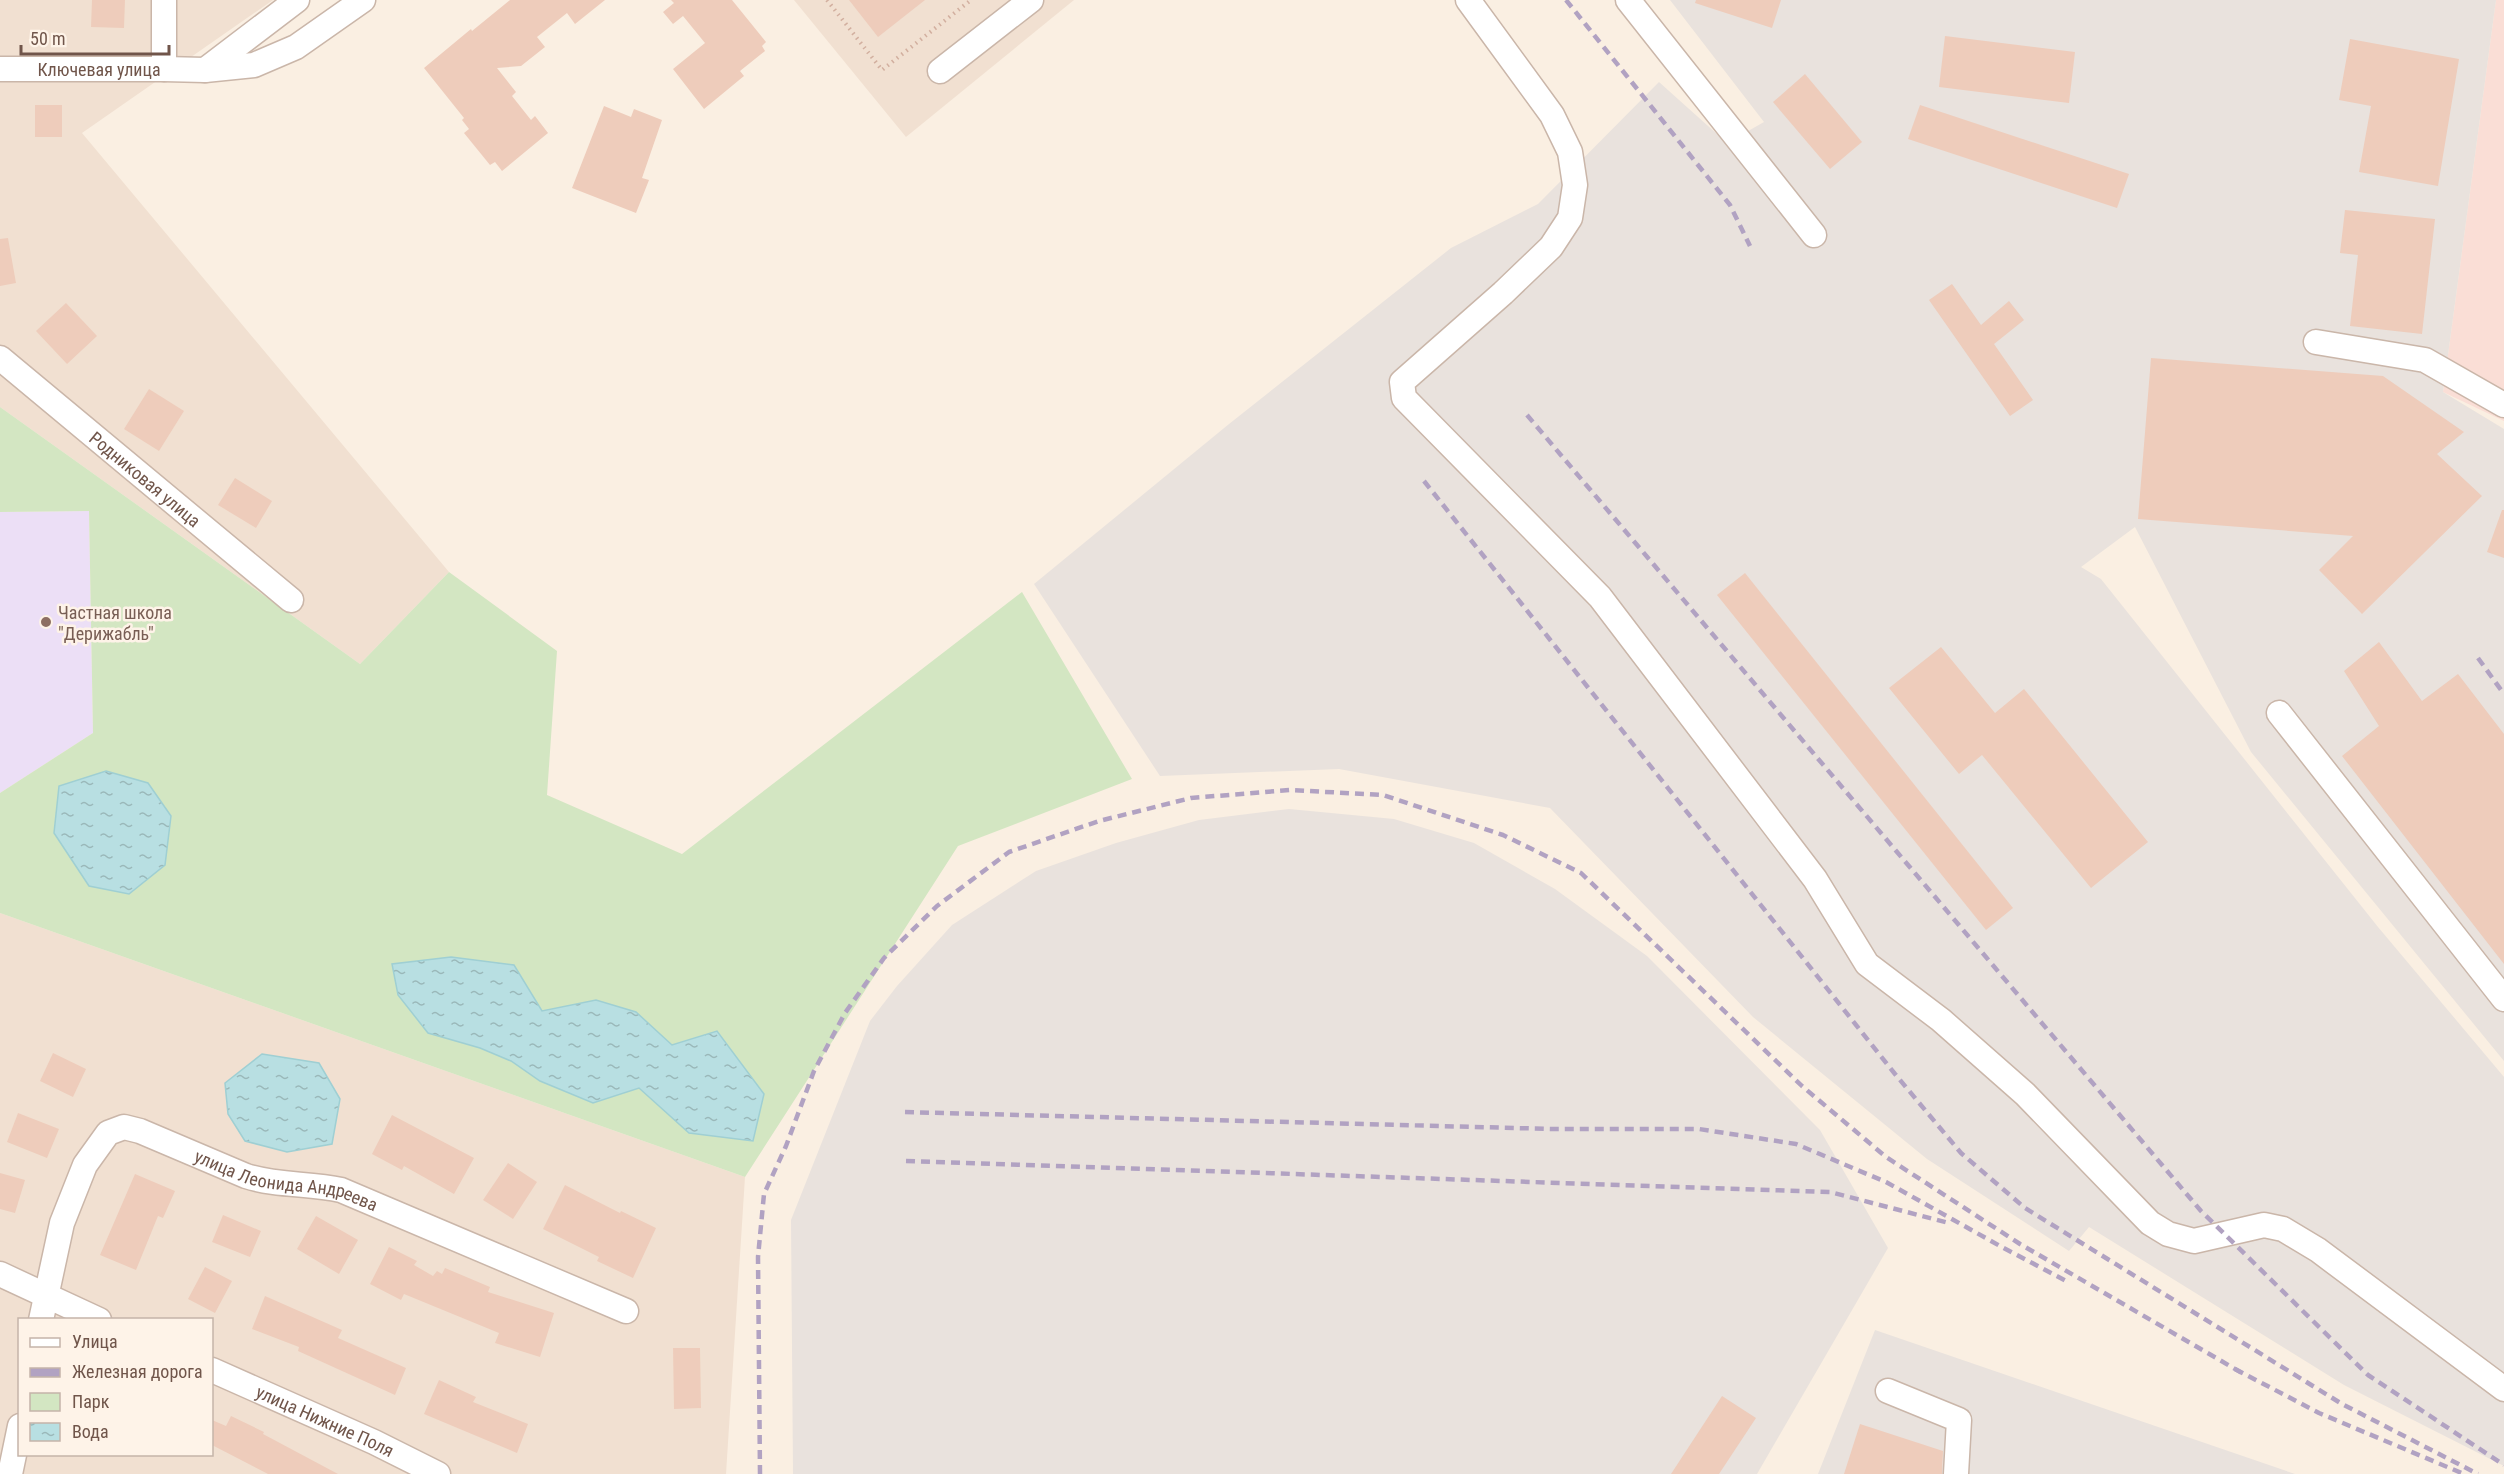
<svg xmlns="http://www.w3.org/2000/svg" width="2504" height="1474" viewBox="0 0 2504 1474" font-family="'Roboto Condensed',sans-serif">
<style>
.residential{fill:#f1e0d1;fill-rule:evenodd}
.commercial{fill:#faded6}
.industrial{fill:#e9e2dd}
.education{fill:#ecdff6}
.green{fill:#d3e6c2}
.water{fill:url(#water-ripples);stroke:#9fcfd3;stroke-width:1.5}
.building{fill:#ecb}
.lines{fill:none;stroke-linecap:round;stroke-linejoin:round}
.minor-casing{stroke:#cab6a9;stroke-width:27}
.path{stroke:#d2af9f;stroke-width:4;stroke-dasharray:1.5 4.5;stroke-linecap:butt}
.minor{stroke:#fff;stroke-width:24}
.rail{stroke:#b1a2c2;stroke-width:4.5;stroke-dasharray:9 6;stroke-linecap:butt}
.education-dot{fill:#8d6e63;stroke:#fef3e8;stroke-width:2}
.labels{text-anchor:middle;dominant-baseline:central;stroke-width:5;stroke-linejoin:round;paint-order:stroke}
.street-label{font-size:18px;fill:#70554a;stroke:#fef3e8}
.education-label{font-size:18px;fill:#785e54;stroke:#fef3e8;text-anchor:start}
</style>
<defs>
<pattern id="water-ripples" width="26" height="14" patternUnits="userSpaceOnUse" patternTransform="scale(1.5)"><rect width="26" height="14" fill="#b8dfe2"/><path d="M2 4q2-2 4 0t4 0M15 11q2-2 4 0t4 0" fill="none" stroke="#9ab8b9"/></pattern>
</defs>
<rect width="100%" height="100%" fill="#faefe2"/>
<g class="residential">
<polygon points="0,0 273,0 82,133 449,572 360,664 0,407"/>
<polygon points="794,0 1074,0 906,137"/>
<path d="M0,913L745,1177L726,1474H0ZM20,1320H212V1454H20Z"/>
</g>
<polygon class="commercial" points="2496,0 2504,0 2504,421 2443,392"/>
<g class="industrial">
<polygon points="1670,0 2496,0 2443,392 2504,429 2504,1061 2251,752 2135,527 2081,567 2101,579 2378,927 2504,1077 2504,1466 2344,1385 2089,1227 2069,1251 1927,1159 1753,1017 1550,808 1339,769 1160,776 1034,584 1229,424 1451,248 1538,204 1659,82 1727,143 1764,122"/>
<polygon points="1289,809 1394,819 1474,843 1555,889 1647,956 1820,1130 1888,1248 1757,1474 793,1474 791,1220 870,1021 897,986 952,925 1036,871 1116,843 1199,820"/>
<polygon points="1875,1330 2295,1474 1818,1474"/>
</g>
<polygon class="education" points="89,511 93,733 0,793 0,512"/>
<polygon class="green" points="0,407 360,664 449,572 557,651 547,795 682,854 1022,592 1132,779 958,846 745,1177 0,913 0,793 93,733 89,511 0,512"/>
<g class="water">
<polygon points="106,771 148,783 171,816 165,865 129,894 89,886 54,833 59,786"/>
<polygon points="451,957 514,965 542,1011 596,1000 636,1012 672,1045 717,1031 764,1094 753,1141 689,1133 639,1088 593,1103 540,1081 511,1061 480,1048 428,1033 398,995 392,964"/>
<polygon points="262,1054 319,1063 340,1099 332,1144 287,1152 245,1141 228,1114 225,1083"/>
</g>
<g class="building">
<polygon points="92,0 125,0 124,28 91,27"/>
<polygon points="510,0 605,0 575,24 567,13 537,37 545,47 521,66 497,68 516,92 512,96 531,120 535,116 548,133 502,171 495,162 490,165 464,133 469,129 462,120 464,118 424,68 471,29 472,31"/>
<polygon points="671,0 732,0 766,42 762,46 765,51 740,71 744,76 704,109 673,69 705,43 683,16 673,24 663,12 674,3"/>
<polygon points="849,0 925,0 878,37"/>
<polygon points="1696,0 1781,0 1772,28 1695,3"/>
<polygon points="1945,36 2075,52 2069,103 1939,87"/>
<polygon points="2350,39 2459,59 2438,186 2359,172 2371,106 2339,100"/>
<polygon points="1805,74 1862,142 1830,169 1773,102"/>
<rect x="35" y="105" width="27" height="32"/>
<polygon points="1920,105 2129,174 2117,208 1908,139"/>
<polygon points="604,106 631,117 634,109 662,120 642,178 649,180 636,213 572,188"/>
<polygon points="2345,210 2435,219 2422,334 2350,326 2358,255 2340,253"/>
<polygon points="8,238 16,283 0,286 0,239"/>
<polygon points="1952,284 1981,325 2009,301 2024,320 1994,344 2033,400 2010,416 1929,300"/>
<polygon points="66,303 97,336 67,364 36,331"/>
<polygon points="2151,358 2383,376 2464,432 2437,454 2482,496 2362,614 2319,570 2353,536 2138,519"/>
<polygon points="149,389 184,411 159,451 124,429"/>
<polygon points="235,478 272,501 256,528 218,505"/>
<polygon points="2502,510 2504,510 2504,558 2487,552"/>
<polygon points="1745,573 2013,908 1986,930 1717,595"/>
<polygon points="2379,642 2422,701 2458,674 2504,734 2504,964 2342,756 2379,726 2344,671"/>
<polygon points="1941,647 1995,713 2024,689 2148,842 2091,888 1982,755 1959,774 1889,688"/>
<polygon points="53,1053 86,1069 73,1097 40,1081"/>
<polygon points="18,1113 59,1129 47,1158 7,1142"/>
<polygon points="392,1115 474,1158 454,1194 404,1166 402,1170 372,1154"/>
<polygon points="508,1163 537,1182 513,1219 483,1200"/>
<polygon points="0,1173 25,1180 15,1213 0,1209"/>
<polygon points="135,1174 175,1191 163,1218 158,1216 136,1270 100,1255"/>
<polygon points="565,1185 620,1213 621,1211 656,1228 633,1278 597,1261 599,1257 543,1229"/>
<polygon points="223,1215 261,1231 250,1257 212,1242"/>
<polygon points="316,1216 358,1240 339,1274 297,1249"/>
<polygon points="389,1247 417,1261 414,1265 433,1276 437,1271 442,1274 445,1268 490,1287 488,1292 554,1313 540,1357 495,1343 499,1333 404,1294 401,1300 370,1284"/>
<polygon points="205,1267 232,1281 215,1313 188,1299"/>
<polygon points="265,1296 342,1330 338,1338 406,1368 395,1395 298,1351 299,1347 252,1329"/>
<polygon points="673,1348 700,1348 701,1408 674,1409"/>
<polygon points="439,1380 476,1397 473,1402 528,1424 517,1453 424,1414"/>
<polygon points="1722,1396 1756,1418 1719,1474 1671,1474"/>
<polygon points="231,1416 264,1432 263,1434 338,1474 268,1474 212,1445 212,1420 226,1426"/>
<polygon points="1860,1424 1943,1451 1942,1474 1844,1474"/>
</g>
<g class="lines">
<g class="minor-casing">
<g id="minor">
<polyline points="1468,0 1552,115 1570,152 1575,185 1570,218 1551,247 1503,293 1402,382 1404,398 1600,597 1815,879 1867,964 1941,1020 2025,1094 2150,1223 2168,1234 2194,1241 2264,1225 2283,1229 2318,1250 2504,1389"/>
<polyline points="1628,0 1814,235"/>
<path id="s1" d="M0,69H164V0"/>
<polyline points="164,69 205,70 297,0"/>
<polyline points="205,70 254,65 296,47 363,0"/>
<polyline points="940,71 1031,0"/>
<polyline points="2316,342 2425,360 2504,405"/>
<path id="s2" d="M0,358L291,600"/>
<polyline points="2279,713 2504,999"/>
<polyline points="0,1274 99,1320"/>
<path id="s3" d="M41,1320L62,1223L85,1165L108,1133L124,1127L140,1131L246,1176C277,1186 309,1183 341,1190L626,1311"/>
<path id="s4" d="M212,1370L374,1442L438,1474"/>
<polyline points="1888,1391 1959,1420 1956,1474"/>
<polyline points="10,1474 20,1426"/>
</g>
</g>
<polyline class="path" points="827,0 882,70 971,0"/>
<use href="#minor" class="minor"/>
<g class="rail">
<polyline points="1566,0 1730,205 1750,246"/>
<polyline points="1527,415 2201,1211 2368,1375 2504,1465"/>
<polyline points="1424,481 1895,1074 1961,1153 2025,1208 2342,1404 2478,1474"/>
<polyline points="2478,658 2504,694"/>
<polyline points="905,1112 1553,1129 1699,1129 1796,1144 1886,1182 2000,1246 2070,1283"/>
<polyline points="906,1161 1830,1192 1949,1223"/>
<polyline points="2235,1369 2319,1413 2464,1474"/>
<polyline points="760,1474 758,1257 764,1194 786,1146 814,1071 845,1013 884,958 937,906 1009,852 1099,821 1191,798 1290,790 1383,795 1503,835 1581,873 1802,1086 1886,1157 2020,1244 2242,1373"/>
</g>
</g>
<circle class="education-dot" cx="46" cy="622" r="6"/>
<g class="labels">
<g class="street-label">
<text stroke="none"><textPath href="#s1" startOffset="99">Ключевая улица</textPath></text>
<text stroke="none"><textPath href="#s2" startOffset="189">Родниковая улица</textPath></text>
<text stroke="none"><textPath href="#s3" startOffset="390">улица Леонида Андреева</textPath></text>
<text stroke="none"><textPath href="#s4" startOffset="124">улица Нижние Поля</textPath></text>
</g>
<g class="education-label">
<text x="58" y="612">Частная школа<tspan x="58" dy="21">"Дерижабль"</tspan></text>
</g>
</g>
<rect x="18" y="1318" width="195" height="138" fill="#fef3e8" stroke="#c5b4a9" stroke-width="1.5"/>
<rect x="30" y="1338" width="30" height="9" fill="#ffffff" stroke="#c5b4a9" stroke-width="1.5"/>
<text x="72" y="1348" font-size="18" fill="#70554a">Улица</text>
<rect x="30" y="1368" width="30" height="9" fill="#b1a2c2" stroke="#c5b4a9" stroke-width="1.5"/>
<text x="72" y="1378" font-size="18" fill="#70554a">Железная дорога</text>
<rect x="30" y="1393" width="30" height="18" fill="#d3e6c2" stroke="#c5b4a9" stroke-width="1.5"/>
<text x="72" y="1408" font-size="18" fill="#70554a">Парк</text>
<rect x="30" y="1423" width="30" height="18" fill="url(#water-ripples)" stroke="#c5b4a9" stroke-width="1.5"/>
<text x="72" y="1438" font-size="18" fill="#70554a">Вода</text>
<path d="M21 45v9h148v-9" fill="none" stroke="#70554a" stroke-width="3"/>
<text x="30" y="45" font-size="18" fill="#70554a" stroke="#fef3e8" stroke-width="4.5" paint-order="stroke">50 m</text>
</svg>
